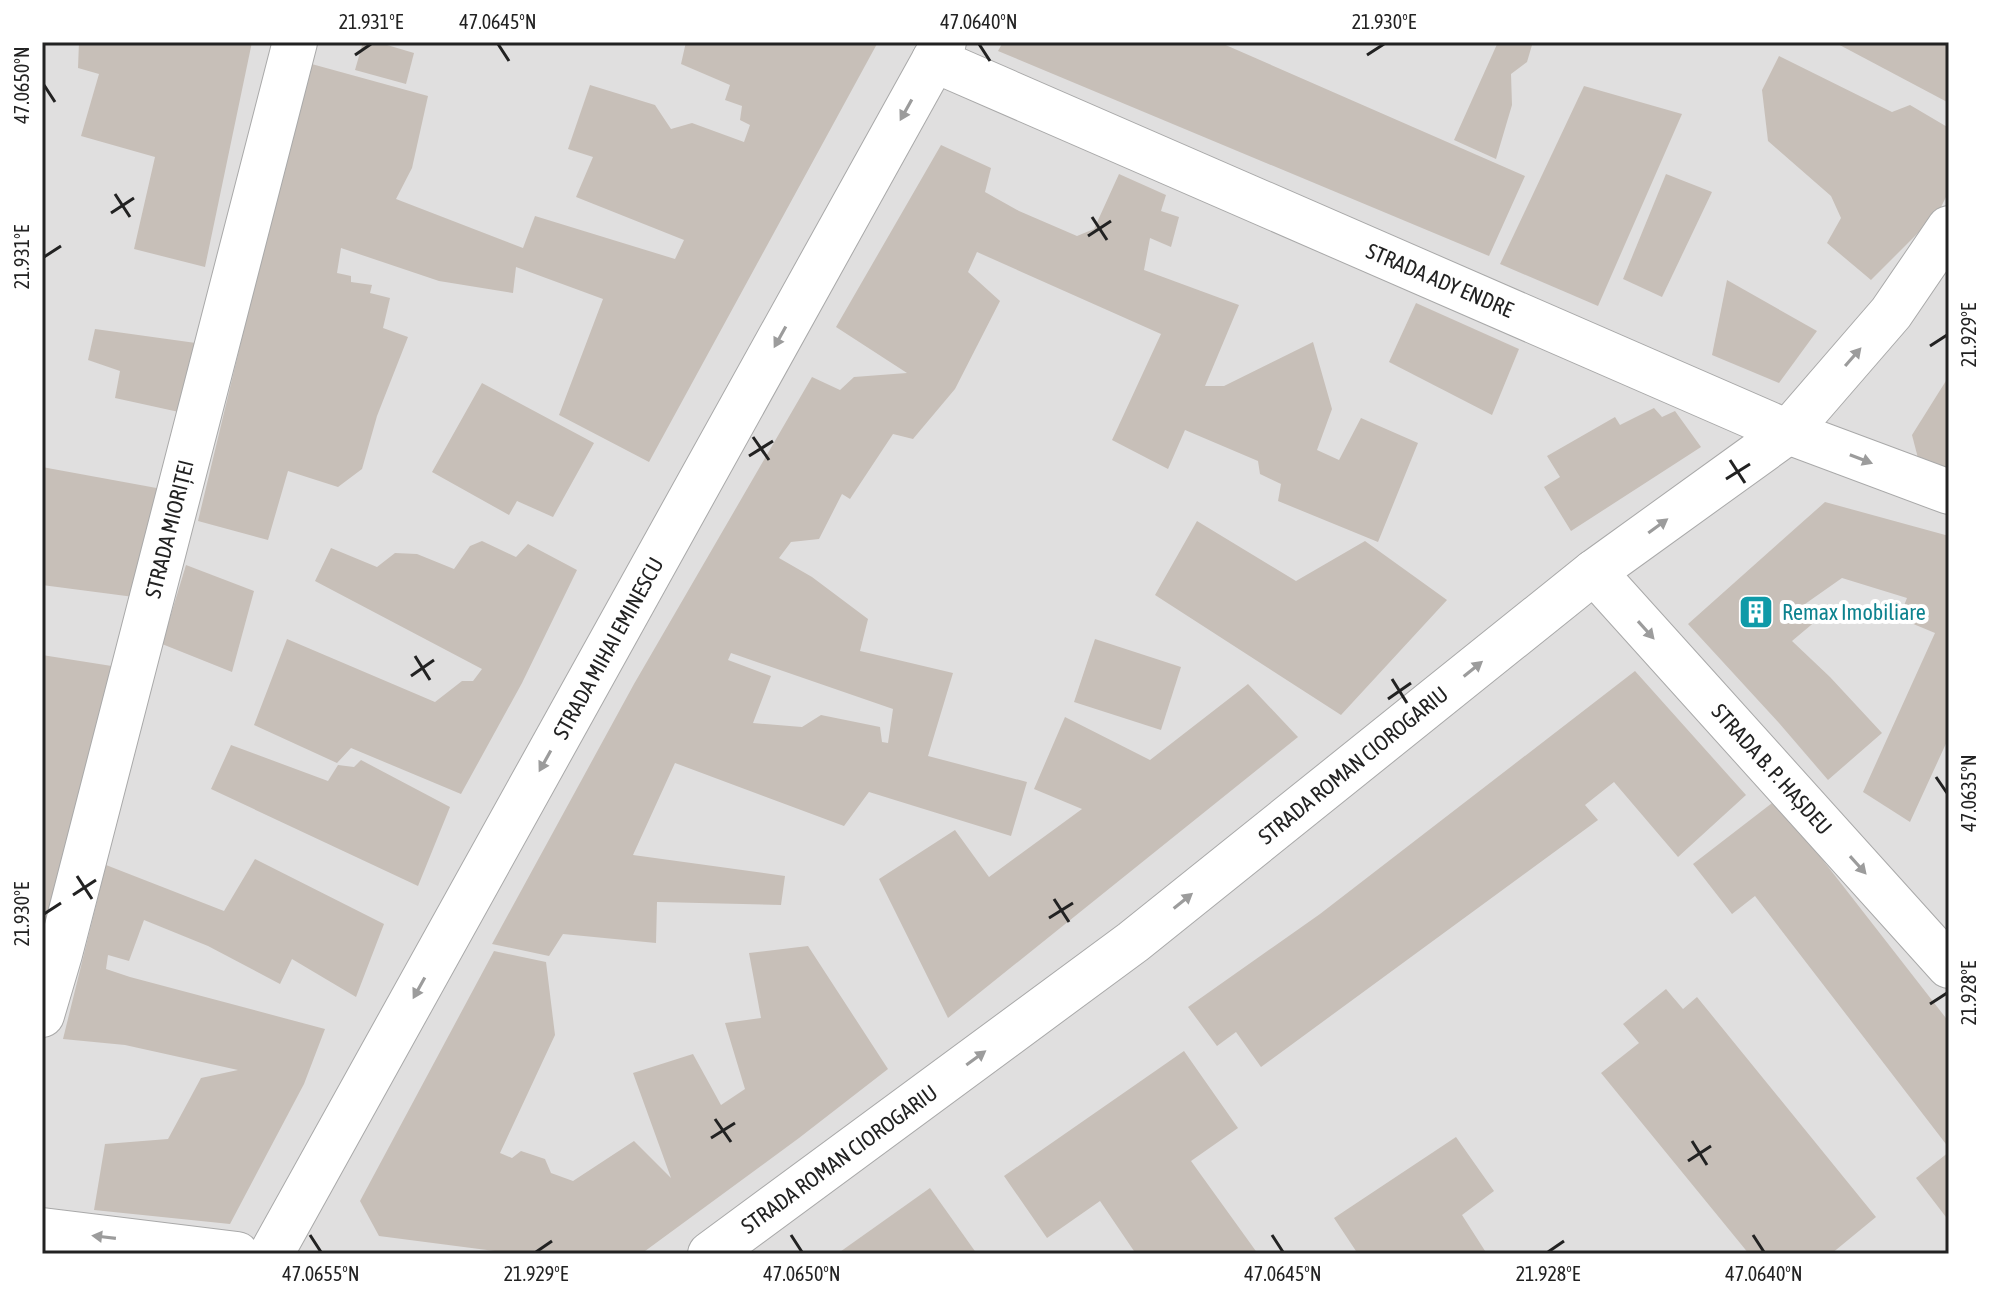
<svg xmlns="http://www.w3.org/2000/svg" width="1991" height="1296" viewBox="0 0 1991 1296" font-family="'Asap Condensed',sans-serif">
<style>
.residential{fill:#e0dfdf}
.building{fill:#c7bfb8;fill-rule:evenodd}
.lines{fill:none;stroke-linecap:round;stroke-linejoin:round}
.minor-casing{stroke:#a9a9a9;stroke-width:46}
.minor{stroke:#fff;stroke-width:44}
.oneway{fill:#9c9c9c}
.ticks{fill:none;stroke:#222;stroke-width:3}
.labels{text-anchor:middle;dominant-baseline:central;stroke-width:8;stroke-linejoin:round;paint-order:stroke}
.street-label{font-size:22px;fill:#222;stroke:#fff}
.culture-label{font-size:22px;fill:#0d838f;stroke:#fff;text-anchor:start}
.neatline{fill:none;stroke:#222;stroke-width:3}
.ticks-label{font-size:20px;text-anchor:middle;fill:#222}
</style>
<rect width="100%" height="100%" fill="#f2efe9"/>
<rect class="residential" x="42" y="42" width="1907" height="1212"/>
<g class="building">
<polygon points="79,42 252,42 205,267 134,249 155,157 81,136 99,74 78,68"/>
<polygon points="363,42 377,42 414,53 406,84 355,70"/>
<polygon points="686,42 878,42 649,462 559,415 603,299 516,267 513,293 439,281 341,248 337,273 351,276 351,282 372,285 370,293 390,298 383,328 408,337 377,416 362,469 338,487 288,471 268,540 198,521 308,63 428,96 412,168 396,199 523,248 535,216 675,259 684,240 576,197 593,157 568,149 590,85 655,105 671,129 692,123 744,142 750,125 740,120 742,106 725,100 730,85 681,64"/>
<polygon points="1003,42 1222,42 1221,43 1525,176 1489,256 998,51"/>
<polygon points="1498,42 1522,42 1532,45 1527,62 1511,74 1512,105 1496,159 1454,140"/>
<polygon points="1834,42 1949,42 1949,103"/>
<polygon points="1779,56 1892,112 1910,105 1949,128 1949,191 1938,213 1871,280 1827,243 1841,218 1831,196 1768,141 1762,90"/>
<polygon points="1584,86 1682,114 1598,306 1500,264"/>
<path d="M941,145L991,168L985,192L1019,211L1077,236L1094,229L1119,174L1166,195L1161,211L1179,217L1171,247L1150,238L1144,270L1239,305L1205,386H1224L1313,342L1332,409L1317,450L1339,460L1361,418L1418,443L1378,542L1278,501L1281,484L1260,474L1258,461L1185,430L1168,469L1112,440L1161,334L977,252L968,272L1000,301L955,389L913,439L893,434L850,499L842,494L819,539L791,542L779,558L812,577L868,619L860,651L953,673L928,756L1027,782L1011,836L869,792L844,826L675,763L633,855L785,876L781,905L657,902L656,943L563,934L549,956L492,944L634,684L812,377L840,390L854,377L907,373L836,327ZM731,653L893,709L888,743L882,742L880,727L821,715L802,727L753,723L771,676L728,660Z"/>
<polygon points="1666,174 1712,192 1662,297 1623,279"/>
<polygon points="1727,280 1817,331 1779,383 1712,355"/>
<polygon points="1416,303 1519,349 1492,415 1389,362"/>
<polygon points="95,329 203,344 188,414 115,398 120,371 88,360"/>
<polygon points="1949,376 1949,471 1919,462 1912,435"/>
<polygon points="482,383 594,443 553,517 517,501 509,515 432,472"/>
<polygon points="1654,408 1662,417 1675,411 1701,447 1571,531 1544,487 1560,477 1547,456 1615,417 1620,425"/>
<polygon points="42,467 162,489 134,597 42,585"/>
<polygon points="1825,502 1949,536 1949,737 1910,822 1863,792 1935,633 1899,618 1907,598 1842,578 1805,604 1817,620 1792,641 1830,677 1882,733 1828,780 1779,723 1688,624"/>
<polygon points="1197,521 1296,581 1365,541 1447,600 1341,715 1155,595"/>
<polygon points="482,541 516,557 528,544 577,570 522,683 461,794 351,748 337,763 254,725 287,639 435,702 462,681 473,681 482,669 315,581 331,548 377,567 395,553 417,554 454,569 470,546"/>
<polygon points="186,565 254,591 232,672 162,644"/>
<polygon points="1095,639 1181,667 1161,730 1074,702"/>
<polygon points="42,655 118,667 42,977"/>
<polygon points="1635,671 1746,795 1678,857 1614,782 1585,805 1598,820 1261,1067 1236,1032 1217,1046 1188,1007 1320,914"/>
<polygon points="1248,684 1298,737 948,1018 879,879 955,830 989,877 1082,809 1034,789 1065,717 1150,760"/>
<polygon points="231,745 328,781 338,765 354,767 361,760 450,807 418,886 211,789"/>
<polygon points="1776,800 1949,1022 1949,1148 1755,896 1732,914 1693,864"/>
<polygon points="255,859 384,924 356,997 292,959 280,984 208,946 144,920 129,961 108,955 106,969 130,977 325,1029 304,1084 230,1224 94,1210 105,1144 168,1139 201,1078 238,1070 125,1045 63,1039 106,865 224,911"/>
<polygon points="808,946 888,1069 799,1138 641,1254 517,1254 379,1236 360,1201 494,951 546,962 555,1035 500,1153 512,1158 521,1151 545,1159 551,1173 573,1181 634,1141 671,1178 633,1073 693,1054 721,1105 745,1089 725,1023 761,1018 749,953"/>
<polygon points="1666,989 1683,1009 1697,997 1876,1217 1831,1254 1810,1254 1808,1252 1805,1254 1749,1254 1601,1073 1639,1043 1623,1024"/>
<polygon points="1184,1051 1238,1128 1191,1161 1258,1254 1136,1254 1100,1201 1047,1238 1004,1176"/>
<polygon points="1456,1137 1494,1191 1462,1215 1487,1254 1358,1254 1334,1218"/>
<polygon points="1949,1152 1949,1221 1916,1178"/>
<polygon points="930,1188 977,1254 837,1254"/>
</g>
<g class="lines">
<g class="minor-casing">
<g id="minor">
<polyline points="934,60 1788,432 1949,492"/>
<polyline points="1594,572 1949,966"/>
<polyline points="42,1015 60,954 295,42"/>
<polyline points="42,1230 237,1254"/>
<polyline points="271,1254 944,42"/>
<polyline points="710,1254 1133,942 1594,572 1788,432 1891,313 1949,228"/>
</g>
</g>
<use href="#minor" class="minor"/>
</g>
<defs><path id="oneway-solid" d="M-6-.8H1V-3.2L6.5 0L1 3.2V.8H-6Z" transform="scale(2)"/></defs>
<g class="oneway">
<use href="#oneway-solid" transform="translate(906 110) rotate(119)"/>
<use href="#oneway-solid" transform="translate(780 337) rotate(119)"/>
<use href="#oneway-solid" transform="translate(1853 357) rotate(-49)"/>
<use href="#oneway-solid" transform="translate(1861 459) rotate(21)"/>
<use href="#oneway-solid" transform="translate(1658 526) rotate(-36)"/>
<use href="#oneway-solid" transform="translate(1646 630) rotate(48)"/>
<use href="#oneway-solid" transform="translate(1473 669) rotate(-39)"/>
<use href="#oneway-solid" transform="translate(545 761) rotate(119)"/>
<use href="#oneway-solid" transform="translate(1858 865) rotate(48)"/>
<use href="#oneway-solid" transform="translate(1183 901) rotate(-39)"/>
<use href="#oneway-solid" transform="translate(419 988) rotate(119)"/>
<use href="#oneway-solid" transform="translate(976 1058) rotate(-36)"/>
<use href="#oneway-solid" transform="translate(104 1237) rotate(-173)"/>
</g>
<path class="ticks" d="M498,44L509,61M979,44L990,61M355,55L371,44M1367,55L1384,44M44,85L55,102M115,194L130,217M111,213L134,198M1092,217L1107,240M1088,236L1111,221M44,257L61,246M1930,346L1947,335M753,437L769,460M749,456L773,441M1730,460L1745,483M1726,479L1750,464M415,656L430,680M411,676L434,660M1392,679L1407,703M1388,699L1411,683M1936,777L1947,793M77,876L92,899M73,895L96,880M1054,899L1069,922M44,914L61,903M1049,918L1073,903M1930,1004L1947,993M715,1119L731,1142M711,1138L735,1123M1692,1141L1707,1165M1688,1161L1711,1146M310,1235L321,1252M791,1235L802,1252M1272,1235L1283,1252M1753,1235L1764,1252M536,1252L552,1241M1548,1252L1564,1241"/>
<defs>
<g id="building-square" transform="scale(1.8)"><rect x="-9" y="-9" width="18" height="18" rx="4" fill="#0f9aa8" stroke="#fff"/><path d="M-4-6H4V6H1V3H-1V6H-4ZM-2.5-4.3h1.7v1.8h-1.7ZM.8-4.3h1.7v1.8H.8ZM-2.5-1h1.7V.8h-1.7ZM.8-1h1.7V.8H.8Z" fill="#fff"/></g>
</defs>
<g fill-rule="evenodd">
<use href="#building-square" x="1756" y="612"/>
</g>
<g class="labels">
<g class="street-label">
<text transform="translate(1440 280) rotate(23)">STRADA ADY ENDRE</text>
<text transform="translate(169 529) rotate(-76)">STRADA MIORIȚEI</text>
<text transform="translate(608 648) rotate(-61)">STRADA MIHAI EMINESCU</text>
<text transform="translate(1353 765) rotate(-39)">STRADA ROMAN CIOROGARIU</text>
<text transform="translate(1772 769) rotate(48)">STRADA B. P. HAȘDEU</text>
<text transform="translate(839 1159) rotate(-36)">STRADA ROMAN CIOROGARIU</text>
</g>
<g class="culture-label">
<text x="1782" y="612">Remax Imobiliare</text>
</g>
</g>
<rect width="1991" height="1296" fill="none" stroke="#ffffff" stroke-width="88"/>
<rect x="44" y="44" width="1903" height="1208" class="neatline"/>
<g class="ticks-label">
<text x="371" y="29">21.931°E</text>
<text x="498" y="29">47.0645°N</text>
<text x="979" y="29">47.0640°N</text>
<text x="1384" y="29">21.930°E</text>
<text transform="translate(22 85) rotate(-90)" y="7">47.0650°N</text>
<text transform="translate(22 257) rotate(-90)" y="7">21.931°E</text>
<text transform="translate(1969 335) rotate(-90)" y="7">21.929°E</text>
<text transform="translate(1969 793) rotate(-90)" y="7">47.0635°N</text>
<text transform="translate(22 914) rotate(-90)" y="7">21.930°E</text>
<text transform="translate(1969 993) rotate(-90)" y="7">21.928°E</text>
<text x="321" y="1281">47.0655°N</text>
<text x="536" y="1281">21.929°E</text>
<text x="802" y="1281">47.0650°N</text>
<text x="1283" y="1281">47.0645°N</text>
<text x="1548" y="1281">21.928°E</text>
<text x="1764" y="1281">47.0640°N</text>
</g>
</svg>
